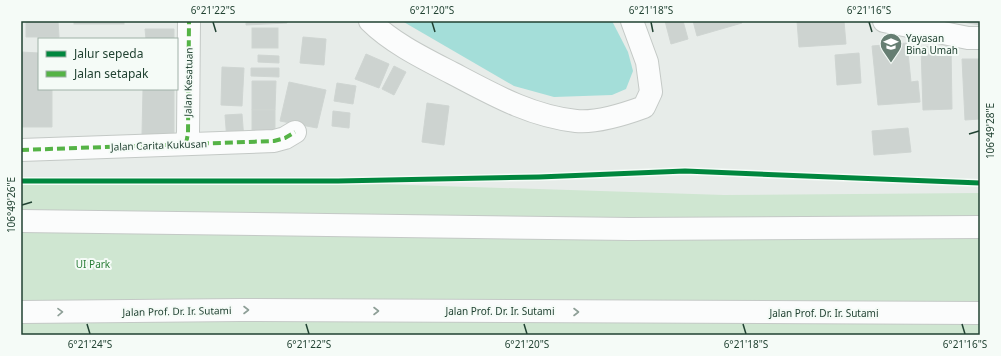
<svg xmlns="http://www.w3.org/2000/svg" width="1001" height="356" viewBox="0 0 1001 356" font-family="'Noto Sans',sans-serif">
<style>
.green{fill:#cfe6d1}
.water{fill:#a4ded9}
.building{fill:#cdd3d0;stroke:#cfd5d2}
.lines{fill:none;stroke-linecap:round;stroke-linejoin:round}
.minor-casing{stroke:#c4c9c6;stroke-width:24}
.minor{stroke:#fbfcfc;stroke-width:22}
.quiet{stroke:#55b346;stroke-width:4;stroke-dasharray:8 4;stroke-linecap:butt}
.cycleway-casing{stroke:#f5fbf7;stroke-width:8}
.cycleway{stroke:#00873e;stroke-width:5}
.oneway{stroke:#8e9f97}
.ticks{fill:none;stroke:#214232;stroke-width:1.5}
.labels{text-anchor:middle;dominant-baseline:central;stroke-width:4;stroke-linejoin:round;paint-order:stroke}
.poi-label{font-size:10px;fill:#214232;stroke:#f5fbf7;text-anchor:start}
.street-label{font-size:10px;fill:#214232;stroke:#f5fbf7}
.park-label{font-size:10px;fill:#287d36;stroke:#f5fbf7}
.neatline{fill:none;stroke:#214232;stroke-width:1.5}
.ticks-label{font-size:10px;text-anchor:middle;fill:#214232}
</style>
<rect width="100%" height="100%" fill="#e7ece9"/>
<polygon class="green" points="21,178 191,178 724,195 980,193 980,335 21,335"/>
<polygon class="water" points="402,21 612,21 628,52 633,71 626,89 612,95 554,97 514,86"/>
<g class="building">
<polygon points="26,21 58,21 59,37 26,37"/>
<rect x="74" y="21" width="50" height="3"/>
<polygon points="246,21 287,21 287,23 246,25"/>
<polygon points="665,21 683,21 688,39 671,44"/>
<polygon points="693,21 741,21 742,23 697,36"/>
<polygon points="797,21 844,21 846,44 799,47"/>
<polygon points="957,21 980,21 980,25"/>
<rect x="252" y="28" width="26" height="20"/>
<polygon points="145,29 174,29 174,39 146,39"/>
<polygon points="303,37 326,39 324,65 300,63"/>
<polygon points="907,43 911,82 918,81 920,102 878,105 872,46"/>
<polygon points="951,46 952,109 923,110 921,47"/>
<polygon points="21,52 39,53 39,89 52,89 52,127 21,127"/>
<polygon points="859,53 861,83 837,85 835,55"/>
<polygon points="366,54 389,64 379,88 355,79"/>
<polygon points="258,55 279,56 279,63 258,62"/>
<polygon points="962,59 979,59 980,119 965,120"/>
<polygon points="394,66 406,72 394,95 382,89"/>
<polygon points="222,67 244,68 242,106 221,105"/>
<polygon points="251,68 279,68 279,77 251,76"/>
<polygon points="252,81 276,81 275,110 252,110"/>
<polygon points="289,82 326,90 317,128 280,121"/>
<polygon points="337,83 356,86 353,104 334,101"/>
<polygon points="143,89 174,89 174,135 142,134"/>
<polygon points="427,103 449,106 444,145 422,142"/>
<rect x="252" y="110" width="23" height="28"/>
<polygon points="333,111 350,113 349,128 332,126"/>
<polygon points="242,114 244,140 227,141 225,115"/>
<polygon points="908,128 911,152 874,155 872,131"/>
</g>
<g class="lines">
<g class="minor-casing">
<g id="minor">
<path d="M370,21C392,43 425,59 452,73C492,94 530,116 576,121C597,123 625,114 644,107L651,92L647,62L632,21"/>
<polyline points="884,21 968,38 980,38"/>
<polyline points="186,144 188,133 189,21"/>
<polyline points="21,150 274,141 285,138 295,132"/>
<polyline points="21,221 630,229 980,227"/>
<polyline points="21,312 241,310 980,313"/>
</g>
</g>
<use href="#minor" class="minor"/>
<g class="quiet">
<polyline points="186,144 188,133 189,21"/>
<polyline points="21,150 274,141 285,138 295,132"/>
</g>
<g class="cycleway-casing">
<polyline id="cycleway" points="21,181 338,181 539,177 685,171 980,183"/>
</g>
<use href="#cycleway" class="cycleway"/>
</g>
<defs><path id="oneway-chevron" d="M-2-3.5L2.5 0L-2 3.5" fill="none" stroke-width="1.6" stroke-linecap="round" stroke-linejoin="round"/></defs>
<g class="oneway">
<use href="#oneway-chevron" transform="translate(246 310)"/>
<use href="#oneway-chevron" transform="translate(376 311)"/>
<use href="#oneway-chevron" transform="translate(60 312) rotate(-1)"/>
<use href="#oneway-chevron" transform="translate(576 312)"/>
</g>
<path class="ticks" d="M213,22L216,32M432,22L435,32M651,22L653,32M869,22L872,32M969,134L979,131M22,205L32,202M87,324L90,334M306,324L309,334M524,324L527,334M743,324L746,334M962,324L965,334"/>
<defs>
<g id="school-pin" transform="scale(1.15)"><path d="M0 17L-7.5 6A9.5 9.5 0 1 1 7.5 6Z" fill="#667e72" stroke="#f5fbf7"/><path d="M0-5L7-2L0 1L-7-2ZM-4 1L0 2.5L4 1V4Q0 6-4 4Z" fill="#fff"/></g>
</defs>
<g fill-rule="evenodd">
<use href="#school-pin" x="891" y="44"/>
</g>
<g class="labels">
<g class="poi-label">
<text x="906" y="38">Yayasan<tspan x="906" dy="12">Bina Umah</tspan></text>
</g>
<g class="street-label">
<text transform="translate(188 82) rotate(-89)">Jalan Kesatuan</text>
<text transform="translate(159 145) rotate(-2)">Jalan Carita Kukusan</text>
<text transform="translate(177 311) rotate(-1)">Jalan Prof. Dr. Ir. Sutami</text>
<text x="500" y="311">Jalan Prof. Dr. Ir. Sutami</text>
<text x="824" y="313">Jalan Prof. Dr. Ir. Sutami</text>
</g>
<g class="park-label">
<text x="93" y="264">UI Park</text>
</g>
</g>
<rect width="1001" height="356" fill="none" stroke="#f5fbf7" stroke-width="44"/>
<rect x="38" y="38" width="140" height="52" fill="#f5fbf7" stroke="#a0b1a8"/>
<rect x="46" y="51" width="20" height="6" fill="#00873e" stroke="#a0b1a8"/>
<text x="74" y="58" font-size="12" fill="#214232">Jalur sepeda</text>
<rect x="46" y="71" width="20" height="6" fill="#55b346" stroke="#a0b1a8"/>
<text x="74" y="78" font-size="12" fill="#214232">Jalan setapak</text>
<rect x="22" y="22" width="957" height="312" class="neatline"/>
<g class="ticks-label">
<text x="213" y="14">6°21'22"S</text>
<text x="432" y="14">6°21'20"S</text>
<text x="651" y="14">6°21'18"S</text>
<text x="869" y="14">6°21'16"S</text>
<text transform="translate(990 131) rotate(-90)" y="4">106°49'28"E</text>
<text transform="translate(11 205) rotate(-90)" y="4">106°49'26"E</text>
<text x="90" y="348">6°21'24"S</text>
<text x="309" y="348">6°21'22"S</text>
<text x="527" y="348">6°21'20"S</text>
<text x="746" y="348">6°21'18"S</text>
<text x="965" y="348">6°21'16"S</text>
</g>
</svg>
